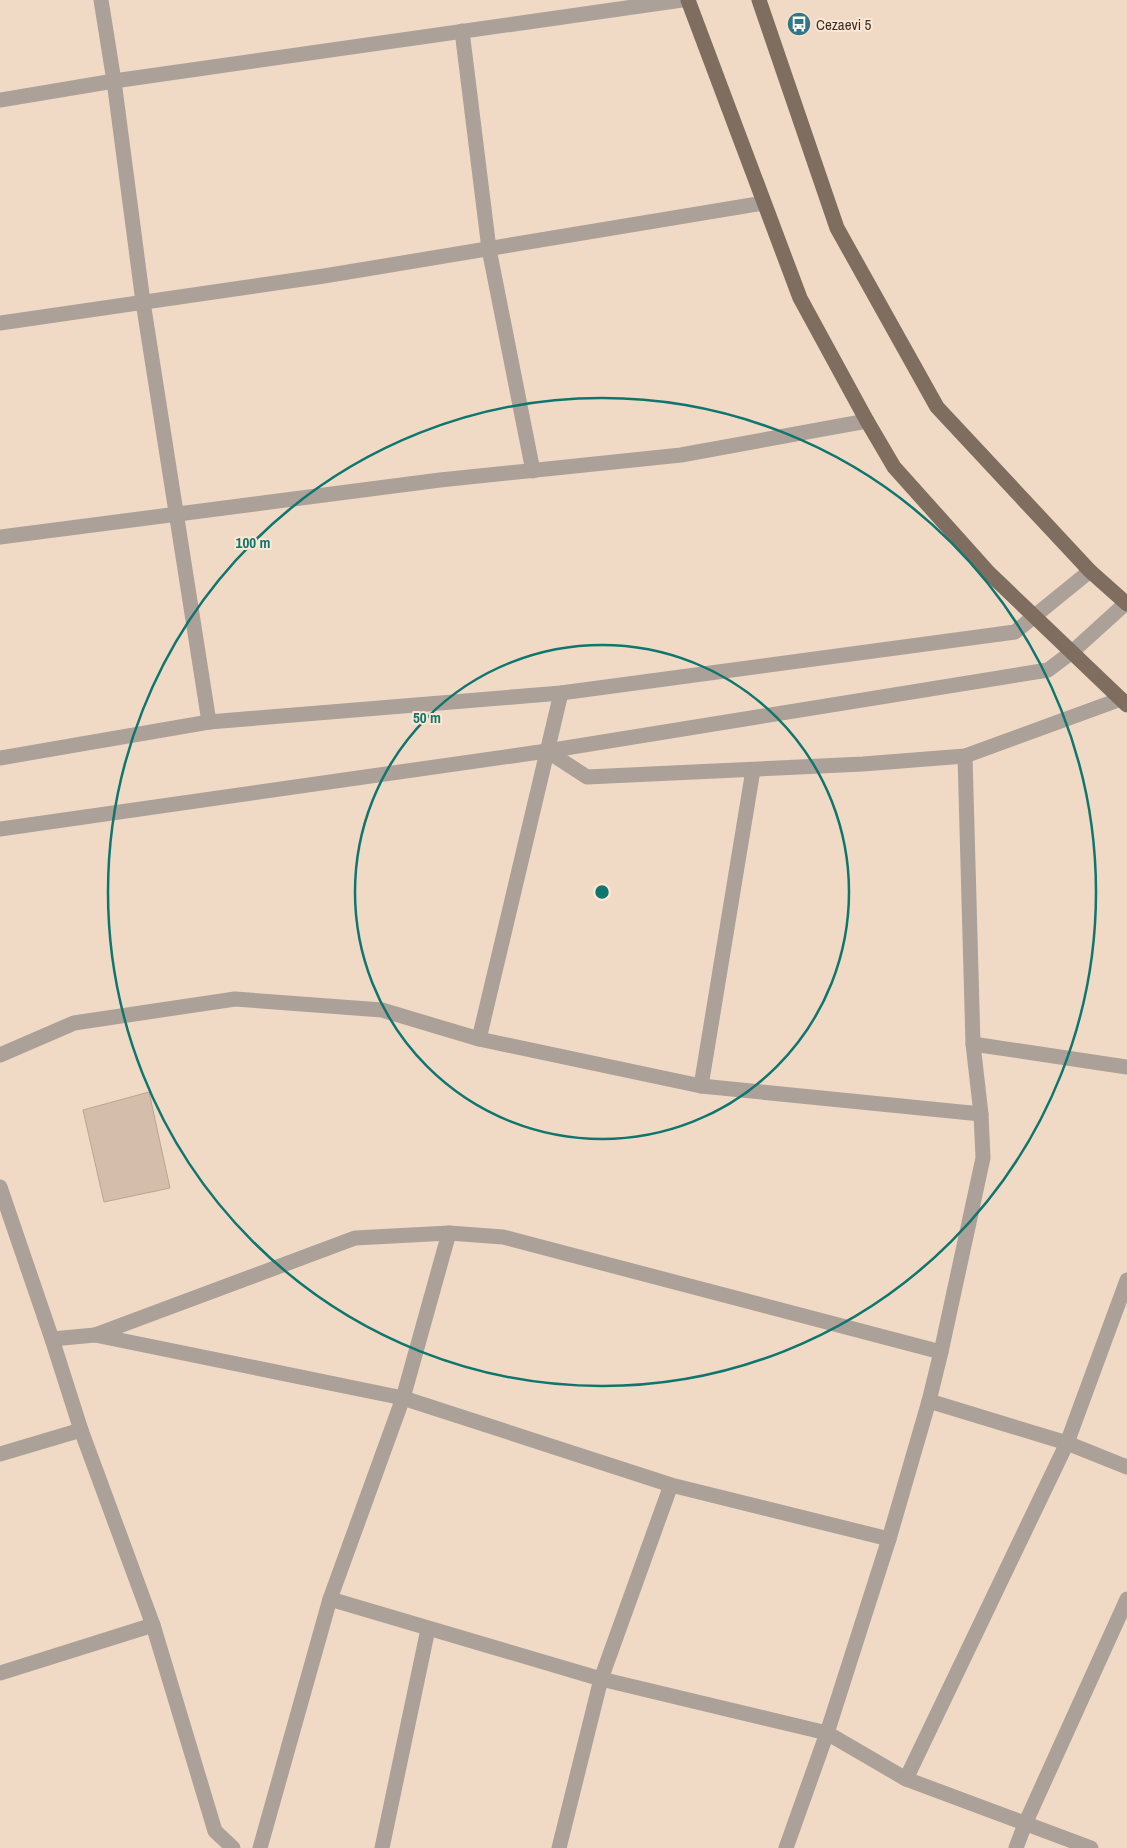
<svg xmlns="http://www.w3.org/2000/svg" width="1127" height="1848" viewBox="0 0 1127 1848" font-family="'Archivo Narrow',sans-serif">
<style>
.building{fill:#d4beab;stroke:#baa592}
.lines{fill:none;stroke-linecap:round;stroke-linejoin:round}
.minor{stroke:#aba199;stroke-width:15}
.major{stroke:#7f6e5f;stroke-width:15}
.ring{fill:none;stroke:#0f766e;stroke-width:2.5}
.labels{text-anchor:middle;dominant-baseline:central;stroke-width:4;stroke-linejoin:round;paint-order:stroke}
.poi-label{font-size:15px;fill:#383028;stroke:#fde7d3;text-anchor:start}
.centre{fill:#0f766e;stroke:#fde7d3;stroke-width:2.5}
.ring-label{font-size:15px;text-anchor:middle;font-weight:bold;fill:#0f766e;stroke:#fde7d3;stroke-width:4;stroke-linejoin:round;paint-order:stroke}
</style>
<rect width="100%" height="100%" fill="#f0dac6"/>
<polygon class="building" points="149,1092 170,1188 104,1202 83,1110"/>
<g class="lines">
<g class="minor">
<polyline points="101,0 114,81 143,302 209,722"/>
<polyline points="462,31 489,249 533,471"/>
<polyline points="0,100 114,81 682,0"/>
<polyline points="0,323 324,276 764,203"/>
<polyline points="0,537 440,480 681,455 867,421"/>
<polyline points="547,751 587,777 863,764 965,756 1121,699"/>
<polyline points="0,758 209,722 561,693 1015,632 1090,571"/>
<polyline points="0,829 547,751 1048,670 1072,652 1126,603"/>
<polyline points="479,1039 561,693"/>
<polyline points="973,1044 1127,1067"/>
<polyline points="0,1055 74,1023 235,999 382,1010 479,1039 701,1086 981,1114 973,1044 965,756"/>
<polyline points="701,1086 753,770"/>
<polyline points="0,1187 52,1339 81,1430 153,1625 215,1831 233,1848"/>
<polyline points="52,1339 95,1335"/>
<polyline points="929,1401 1067,1443 1127,1467"/>
<polyline points="0,1454 81,1430"/>
<polyline points="889,1539 671,1485 403,1398 95,1335 355,1238 449,1233 503,1237 941,1352"/>
<polyline points="330,1599 601,1679 827,1733 906,1779 1091,1848"/>
<polyline points="0,1673 153,1625"/>
<polyline points="906,1779 1067,1443 1127,1280"/>
<polyline points="260,1848 330,1599 403,1398 449,1233"/>
<polyline points="382,1848 428,1629"/>
<polyline points="559,1848 601,1679 671,1485"/>
<polyline points="786,1848 827,1733 889,1539 929,1401 941,1352 983,1158 981,1114"/>
<polyline points="1016,1848 1025,1824 1127,1599"/>
</g>
<g class="major">
<polyline points="688,0 800,298 867,421 894,467 989,573 1127,705"/>
<polyline points="759,0 837,228 937,407 1090,571 1127,604"/>
</g>
</g>
<g class="ring">
<circle cx="602" cy="892" r="247"/>
<circle cx="602" cy="892" r="494"/>
</g>
<defs>
<g id="bus-disc" transform="scale(1.25)"><circle r="9.5" fill="#337787" stroke="#fde7d3"/><path d="M-5-6H5V4H4V6H2V4H-2V6H-4V4H-5ZM-3.5-4V0h7V-4ZM-3.5 1.2v1.5H-2V1.2ZM2 1.2v1.5H3.5V1.2Z" fill="#fff"/></g>
</defs>
<g fill-rule="evenodd">
<use href="#bus-disc" x="799" y="24"/>
</g>
<g class="labels">
<g class="poi-label">
<text x="816" y="24">Cezaevi 5</text>
</g>
</g>
<circle cx="602" cy="892" r="8" class="centre"/>
<g class="ring-label">
<text x="253" y="548">100 m</text>
<text x="427" y="723">50 m</text>
</g>
</svg>
